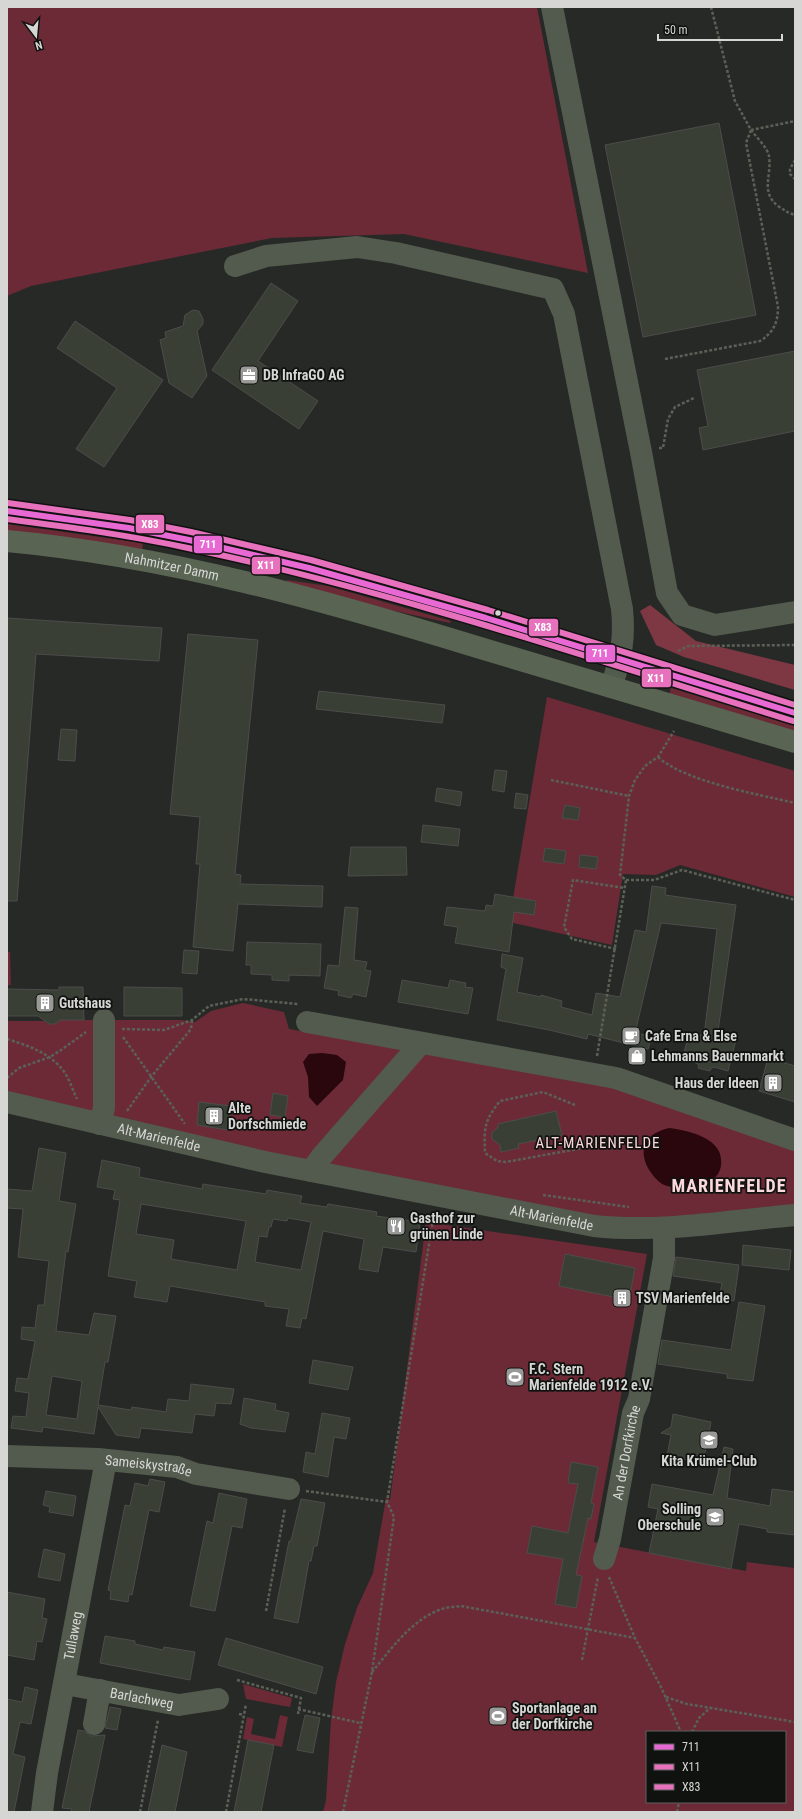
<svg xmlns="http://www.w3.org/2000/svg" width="802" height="1819" viewBox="0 0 802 1819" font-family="'Roboto Condensed',sans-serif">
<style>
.green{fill:#6c2a36;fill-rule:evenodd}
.forest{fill:#7e3843}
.water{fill:#2a060d}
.building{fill:#393f35;stroke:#4c4d4b;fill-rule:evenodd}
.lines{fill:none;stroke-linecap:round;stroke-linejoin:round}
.path{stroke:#5b6157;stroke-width:2.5;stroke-dasharray:3 2;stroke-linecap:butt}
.minor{stroke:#525b4d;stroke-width:22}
.major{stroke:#596453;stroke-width:22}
.bus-1-casing{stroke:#101210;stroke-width:9}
.bus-2-casing{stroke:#101210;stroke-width:9}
.bus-3-casing{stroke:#101210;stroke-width:9}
.bus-1{stroke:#e869d4;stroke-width:6}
.bus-2{stroke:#e771bd;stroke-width:6}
.bus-3{stroke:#e771bd;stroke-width:6}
.bus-dot{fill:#d6d7d5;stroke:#101210;stroke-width:1.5}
.labels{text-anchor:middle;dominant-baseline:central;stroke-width:3.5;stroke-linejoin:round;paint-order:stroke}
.poi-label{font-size:14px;font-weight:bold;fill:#d6d7d5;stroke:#101210;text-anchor:start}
.street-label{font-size:14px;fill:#d6d7d5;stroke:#101210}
.neighbourhood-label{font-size:15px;letter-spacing:1px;fill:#fcd8dc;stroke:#101210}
.district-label{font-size:18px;font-weight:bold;letter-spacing:1px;fill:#fcd8dc;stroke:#101210}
.line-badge{stroke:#101210;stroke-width:1.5}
.badge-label{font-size:11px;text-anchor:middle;font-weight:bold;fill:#fff}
</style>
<rect width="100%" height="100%" fill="#272926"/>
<g class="green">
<polygon points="7,7 537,7 588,273 404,234 272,238 31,286 7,296"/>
<polygon points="7,524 143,543 142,550 7,531"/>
<polygon points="287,580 328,586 451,621 450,623 372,606 287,582"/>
<polygon points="671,688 795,726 795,733 669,695"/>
<polygon points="547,697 795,771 795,897 680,865 656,875 623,874 612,945 509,922"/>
<polygon points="7,952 10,952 11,985 8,985 7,990"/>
<polygon points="243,1003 284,1012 289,1029 615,1087 795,1149 795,1205 679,1218 594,1217 240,1147 7,1093 7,1021 44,1021 49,1024 59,1020 181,1020 195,1022 211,1011"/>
<path d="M426,1222L647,1254L594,1542L746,1571L747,1562L795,1568V1812H323L326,1800L331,1720L336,1682L345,1644L357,1608L373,1573L386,1498L390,1500ZM647,1732H785V1802H647Z"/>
<polygon points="243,1684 292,1698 290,1707 246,1699"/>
<polygon points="280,1715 288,1717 282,1747 243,1739 247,1717 254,1719 251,1734 275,1739"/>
</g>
<polygon class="forest" points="650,605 696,641 795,665 795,690 684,657 656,645 640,611"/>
<g class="water">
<polygon points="322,1053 337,1055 346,1062 343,1080 317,1106 309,1097 308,1077 303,1062 309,1054"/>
<path d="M669,1128C690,1131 725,1138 721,1166C719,1177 711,1182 700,1185C690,1189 672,1189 662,1184C656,1180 651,1173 648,1168C637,1146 648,1133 669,1128Z"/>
</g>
<g class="building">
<polygon points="719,123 756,315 643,337 605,145"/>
<polygon points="271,283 298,301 258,361 318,401 299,429 212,370"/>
<polygon points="193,310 199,311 203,319 203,324 197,331 207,376 192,398 169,383 160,340 166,338 165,332 183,326 185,315"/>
<polygon points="75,321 163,380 104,467 76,449 117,388 57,348"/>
<polygon points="795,351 795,431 703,450 699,428 708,426 697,370"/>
<polygon points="7,618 162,628 159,661 36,654 17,901 7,901"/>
<polygon points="188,634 258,640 235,874 241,875 240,884 323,886 322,907 238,904 233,951 193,947 200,864 196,864 200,817 170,814"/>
<polygon points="319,691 445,705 442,723 316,709"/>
<polygon points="61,729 77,730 75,761 58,760"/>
<polygon points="495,770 507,771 504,792 492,790"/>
<polygon points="437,788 462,792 460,806 435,801"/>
<polygon points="516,793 528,795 526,809 514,808"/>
<polygon points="565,805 580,808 578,820 562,818"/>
<polygon points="423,825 460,829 458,846 421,842"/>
<polygon points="351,847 406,847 407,875 348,876"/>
<polygon points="545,848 566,851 564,864 543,861"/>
<polygon points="580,855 598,857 596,869 579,867"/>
<polygon points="652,886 666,888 665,895 736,905 718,1031 737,1036 728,1071 714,1067 711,1068 710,1071 698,1068 699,1065 696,1063 682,1059 690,1032 704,1036 717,929 661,923 636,1029 640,1031 640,1034 652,1036 648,1049 588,1034 587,1039 549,1030 497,1020 506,969 501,967 502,954 523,958 517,992 541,997 541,995 562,1001 561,1007 592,1015 596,993 620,997 635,930 646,932"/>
<polygon points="495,894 536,901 534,915 514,912 509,952 455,943 458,927 444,925 447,907 485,911 486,905 493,906"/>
<polygon points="345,907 358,908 354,960 367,962 365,970 371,971 366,997 353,994 351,998 338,995 339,991 324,988 328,965 339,966"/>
<polygon points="247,942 321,944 320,976 289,975 289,981 272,980 272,975 251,974 251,965 246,965"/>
<polygon points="184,950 199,951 197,974 182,973"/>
<polygon points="402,980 448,988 450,980 466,983 465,987 473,988 468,1014 398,1002"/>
<polygon points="59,987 83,987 84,1020 60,1020 55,1024 49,1024 38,1016 7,1016 7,989 59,990"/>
<polygon points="124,987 182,988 182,1016 124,1016"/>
<polygon points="768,1058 795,1066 795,1102 759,1091"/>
<polygon points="273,1093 288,1096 285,1117 270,1115"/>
<polygon points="199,1102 231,1106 228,1130 197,1125"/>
<polygon points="556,1111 562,1135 518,1144 519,1148 501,1152 500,1145 492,1139 492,1133 498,1127 498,1124"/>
<path d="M39,1148L66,1153L59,1201L76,1204L68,1252L66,1251L56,1331L89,1335L94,1313L116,1316L108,1362H105L98,1405L131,1410L132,1407L166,1412L168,1399L189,1401L191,1384L234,1389L231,1404L216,1403L214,1416L195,1414L192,1433L141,1428L139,1438L116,1435L98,1407L94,1434L43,1427L42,1432L11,1428L13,1416L26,1417L29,1393L15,1391L17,1378L28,1379L35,1341L21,1339L22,1327L35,1328L38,1305H44L49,1261L18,1257L23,1209L7,1208V1189L32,1191ZM52,1376L82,1381L77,1419L46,1415Z"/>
<path d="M102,1160L140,1168L139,1177L202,1189L203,1184L266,1194L267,1190L302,1196L300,1203L327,1207L328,1204L377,1212L376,1216L420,1222L416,1252L383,1247L378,1272L359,1269L364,1239L323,1231L306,1319L302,1318L300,1328L286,1326L289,1309L265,1306V1302L170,1286L167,1302L134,1297L137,1281L108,1276L120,1200L113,1199L115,1190L97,1187ZM141,1204L246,1221L237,1270L171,1259L174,1240L136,1234ZM288,1218L311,1222L301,1270L255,1262L259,1236L267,1237L269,1227H271L273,1219L287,1221Z"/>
<polygon points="743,1245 791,1250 789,1270 742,1265"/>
<polygon points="565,1254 635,1268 629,1300 559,1286"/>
<polygon points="676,1257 739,1265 734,1301 719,1298 722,1283 673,1276"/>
<polygon points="739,1302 765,1306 753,1381 727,1378 727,1374 658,1364 662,1340 731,1350"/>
<polygon points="313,1360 353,1367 348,1390 309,1383"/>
<polygon points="244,1398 276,1404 275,1410 289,1413 285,1432 251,1428 240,1424"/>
<polygon points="322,1413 350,1418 346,1439 334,1437 328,1477 303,1472 306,1452 315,1454"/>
<polygon points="673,1414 711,1422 703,1463 667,1456 671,1435 661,1433 671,1427"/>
<polygon points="724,1447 733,1449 727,1498 770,1506 772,1489 795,1492 795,1535 767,1532 767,1529 739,1524 731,1569 649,1553 658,1509 648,1507 652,1484 713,1495"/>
<polygon points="571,1462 598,1467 591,1503 594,1504 591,1519 588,1518 576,1575 582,1576 576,1608 555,1604 563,1559 527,1553 532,1526 568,1533 578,1484 568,1483"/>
<polygon points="150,1479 165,1482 159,1512 149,1510 132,1595 129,1594 128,1602 110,1599 111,1591 108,1590 125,1505 130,1506 135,1483 148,1486"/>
<polygon points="46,1491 76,1496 73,1516 49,1512 50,1507 43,1505"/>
<polygon points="219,1493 247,1499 242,1528 232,1526 215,1611 190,1606 207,1521 213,1523"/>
<polygon points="301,1499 325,1503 317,1546 314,1546 311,1561 309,1561 298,1623 274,1618 289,1541 291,1541"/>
<polygon points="44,1549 65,1554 60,1581 38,1577"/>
<polygon points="7,1592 45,1599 42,1618 47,1619 42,1642 37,1641 34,1660 7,1655"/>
<polygon points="105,1636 135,1641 135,1644 163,1650 164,1647 195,1652 190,1680 100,1663"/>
<polygon points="226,1638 323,1667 316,1694 218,1665"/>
<polygon points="25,1687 38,1690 31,1724 20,1722 13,1754 25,1757 14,1812 7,1812 7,1699 22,1702"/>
<polygon points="110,1707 121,1709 117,1730 105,1728"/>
<polygon points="305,1715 320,1718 313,1753 297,1750"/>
<polygon points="78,1730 84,1731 91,1736 105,1735 89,1812 71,1812 72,1809 62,1808"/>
<polygon points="248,1740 274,1745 261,1812 234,1812"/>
<polygon points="162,1745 187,1752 175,1812 148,1812"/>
</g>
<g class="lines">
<g class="path">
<polyline points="711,7 735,101 751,130 795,121"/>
<path d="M751,130C757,138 767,147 769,156C772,176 760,192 778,206C784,210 788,213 795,215"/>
<polyline points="795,160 790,169 790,174 795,179"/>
<path d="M665,359L760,341C773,333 778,323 778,307L746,143L751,130"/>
<polyline points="659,448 663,448 668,419 675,407 694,398"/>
<polyline points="678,651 688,646 795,645"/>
<path d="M658,757C686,782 757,794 795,803"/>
<polyline points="551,780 629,796"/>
<polyline points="626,880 654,880 682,870 795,900"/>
<polyline points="616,949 572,939 564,927 573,880 625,888"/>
<polyline points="122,1029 164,1030 192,1020 209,1006 243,999 298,1004"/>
<polyline points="123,1037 185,1124"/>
<path d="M7,1039C29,1046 51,1053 65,1073C70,1081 73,1091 77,1099"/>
<polyline points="597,1056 626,880 620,875 629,796 635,780 645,766 658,757 674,731"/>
<polyline points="7,1078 19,1068 50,1057 61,1050 86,1032"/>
<path d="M575,1105L543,1092L500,1101C484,1121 484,1128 485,1153L497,1161L506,1162L583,1148"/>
<polyline points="127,1111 151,1077 191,1029 192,1020"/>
<polyline points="543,1195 629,1207"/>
<polyline points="306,1491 387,1502"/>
<polyline points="609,1577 635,1638 661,1687 681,1732"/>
<polyline points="266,1611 285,1508"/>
<polyline points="582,1660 598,1577"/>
<path d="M372,1672C391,1649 411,1621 439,1610C446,1607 454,1607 461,1606L635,1638"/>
<polyline points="237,1680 301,1698 298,1714"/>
<polyline points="666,1697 687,1704 795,1722"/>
<polyline points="298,1709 360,1723"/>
<polyline points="239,1714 244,1715"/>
<polyline points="692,1732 699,1718 710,1708"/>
<polyline points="140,1812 158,1720"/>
<polyline points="226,1812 246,1704"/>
<polyline points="343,1812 372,1672 394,1517 387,1502 434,1214"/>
<polyline points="677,1812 679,1802"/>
</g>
<g class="minor">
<polyline points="552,7 641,452 667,593 682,615 715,625 795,612"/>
<path d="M235,266L266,256L357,247L396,253L553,289L564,314L622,609C625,639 621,659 611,687"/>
<polyline points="307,1022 616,1078 795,1140"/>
<path id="s1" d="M7,1102L265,1162L594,1226C661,1233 728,1221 795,1215"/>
<polyline points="100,1124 104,1108 104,1020"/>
<polyline points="311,1171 322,1156 421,1043"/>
<path id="s2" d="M7,1456L98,1459L177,1467L196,1474L289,1489"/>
<path id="s3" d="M604,1559L610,1539L633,1413L639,1399L664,1258V1228"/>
<path id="s4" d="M65,1684L179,1705L218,1699"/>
<polyline points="94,1724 100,1690"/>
<path id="s5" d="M42,1812L47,1773L106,1460"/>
</g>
<g class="major">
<path d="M7,511C171,528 329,571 486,618C589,649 692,681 795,713"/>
<path id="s6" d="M7,541C168,556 323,600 477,647C583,679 689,710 795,742"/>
</g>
<g class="bus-1-casing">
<polyline id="bus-1" points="7,511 129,528 189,540 309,568 486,618 795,713"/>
</g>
<g class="bus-2-casing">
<path id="bus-2" d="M7,519C68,527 128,535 188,548C393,591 593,659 793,721"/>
</g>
<g class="bus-3-casing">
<polyline id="bus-3" points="8,503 130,520 191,532 311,560 488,610 795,705"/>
</g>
<use href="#bus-1" class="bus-1"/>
<use href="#bus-2" class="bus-2"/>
<use href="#bus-3" class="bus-3"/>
</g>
<defs>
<g id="office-square" transform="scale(1)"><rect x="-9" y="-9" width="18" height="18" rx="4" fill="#999a98" stroke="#101210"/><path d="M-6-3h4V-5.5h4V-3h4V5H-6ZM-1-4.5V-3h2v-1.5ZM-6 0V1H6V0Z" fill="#fff"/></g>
<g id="building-square" transform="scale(1)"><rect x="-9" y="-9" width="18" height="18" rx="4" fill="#999a98" stroke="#101210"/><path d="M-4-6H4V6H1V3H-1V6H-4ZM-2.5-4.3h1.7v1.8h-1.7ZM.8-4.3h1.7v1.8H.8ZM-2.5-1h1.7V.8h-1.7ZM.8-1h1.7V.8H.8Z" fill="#fff"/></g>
<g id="cafe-square" transform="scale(1)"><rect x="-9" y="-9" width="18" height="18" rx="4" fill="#999a98" stroke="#101210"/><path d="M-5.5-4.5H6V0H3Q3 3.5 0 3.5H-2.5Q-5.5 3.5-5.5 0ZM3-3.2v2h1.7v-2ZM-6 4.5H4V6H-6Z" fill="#fff"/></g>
<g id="shop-square" transform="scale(1)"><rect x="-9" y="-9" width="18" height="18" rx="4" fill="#999a98" stroke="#101210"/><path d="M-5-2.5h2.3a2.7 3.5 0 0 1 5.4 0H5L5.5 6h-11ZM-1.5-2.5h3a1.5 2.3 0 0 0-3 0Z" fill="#fff"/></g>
<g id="restaurant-square" transform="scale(1)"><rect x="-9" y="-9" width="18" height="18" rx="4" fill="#999a98" stroke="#101210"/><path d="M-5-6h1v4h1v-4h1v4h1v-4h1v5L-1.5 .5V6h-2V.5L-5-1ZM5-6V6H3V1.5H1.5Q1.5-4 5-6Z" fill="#fff"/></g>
<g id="stadium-square" transform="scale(1)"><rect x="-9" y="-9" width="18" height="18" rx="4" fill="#999a98" stroke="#101210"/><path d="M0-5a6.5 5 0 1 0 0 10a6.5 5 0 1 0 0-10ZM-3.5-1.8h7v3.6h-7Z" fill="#fff"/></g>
<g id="school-square" transform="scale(1)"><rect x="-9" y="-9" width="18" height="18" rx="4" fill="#999a98" stroke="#101210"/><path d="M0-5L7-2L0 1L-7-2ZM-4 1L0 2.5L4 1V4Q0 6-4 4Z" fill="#fff"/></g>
</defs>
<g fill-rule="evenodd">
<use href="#office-square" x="249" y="375"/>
<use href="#building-square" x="45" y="1003"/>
<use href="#cafe-square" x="631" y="1036"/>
<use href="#shop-square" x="637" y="1056"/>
<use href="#building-square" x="773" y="1083"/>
<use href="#building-square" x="214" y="1116"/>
<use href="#restaurant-square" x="396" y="1226"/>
<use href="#building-square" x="622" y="1298"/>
<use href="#stadium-square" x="515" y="1377"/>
<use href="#school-square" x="709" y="1440"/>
<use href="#school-square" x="715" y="1517"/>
<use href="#stadium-square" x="498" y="1716"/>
</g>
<circle class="bus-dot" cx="498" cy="613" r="3.5"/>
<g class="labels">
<g class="poi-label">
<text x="263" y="375">DB InfraGO AG</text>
<text x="59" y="1003">Gutshaus</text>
<text x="645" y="1036">Cafe Erna &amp; Else</text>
<text x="651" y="1056">Lehmanns Bauernmarkt</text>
<text x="759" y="1083" text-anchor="end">Haus der Ideen</text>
<text x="228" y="1108">Alte<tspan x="228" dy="16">Dorfschmiede</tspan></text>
<text x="410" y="1218">Gasthof zur<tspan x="410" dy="16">grünen Linde</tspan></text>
<text x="636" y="1298">TSV Marienfelde</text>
<text x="529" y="1369">F.C. Stern<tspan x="529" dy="16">Marienfelde 1912 e.V.</tspan></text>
<text x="709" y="1461" text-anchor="middle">Kita Krümel-Club</text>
<text x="701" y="1509" text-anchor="end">Solling<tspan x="701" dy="16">Oberschule</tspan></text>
<text x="512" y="1708">Sportanlage an<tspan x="512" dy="16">der Dorfkirche</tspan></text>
</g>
<g class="street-label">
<text stroke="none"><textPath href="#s6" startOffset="167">Nahmitzer Damm</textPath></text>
<text stroke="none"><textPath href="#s1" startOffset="156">Alt-Marienfelde</textPath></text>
<text stroke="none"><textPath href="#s1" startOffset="557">Alt-Marienfelde</textPath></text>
<text stroke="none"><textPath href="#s3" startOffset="109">An der Dorfkirche</textPath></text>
<text stroke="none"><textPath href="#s2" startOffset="142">Sameiskystraße</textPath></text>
<text stroke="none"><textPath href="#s5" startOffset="179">Tullaweg</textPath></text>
<text stroke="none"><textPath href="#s4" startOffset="78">Barlachweg</textPath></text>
</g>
<g class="neighbourhood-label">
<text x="598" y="1143">ALT-MARIENFELDE</text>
</g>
<g class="district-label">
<text x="729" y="1185">MARIENFELDE</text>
</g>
</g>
<g class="line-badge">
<rect x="135" y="514" width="30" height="20" rx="4" fill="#e771bd"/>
<rect x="193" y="535" width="30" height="19" rx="4" fill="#e869d4"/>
<rect x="251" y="556" width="30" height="19" rx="4" fill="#e771bd"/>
<rect x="528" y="618" width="31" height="19" rx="4" fill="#e771bd"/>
<rect x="585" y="644" width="31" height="19" rx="4" fill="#e869d4"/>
<rect x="641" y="668" width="31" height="20" rx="4" fill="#e771bd"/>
</g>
<g class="badge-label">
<text x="150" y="528">X83</text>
<text x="208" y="548">711</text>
<text x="266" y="569">X11</text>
<text x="543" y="631">X83</text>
<text x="600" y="657">711</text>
<text x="656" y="682">X11</text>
</g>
<rect width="802" height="1819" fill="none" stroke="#d6d7d5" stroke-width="16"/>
<rect x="646" y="1731" width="140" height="72" fill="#101210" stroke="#5f615f"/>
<rect x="654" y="1744" width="20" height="6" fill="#e869d4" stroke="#5f615f"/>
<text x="682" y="1751" font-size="12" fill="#d6d7d5">711</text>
<rect x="654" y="1764" width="20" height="6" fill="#e771bd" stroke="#5f615f"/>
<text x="682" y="1771" font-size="12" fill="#d6d7d5">X11</text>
<rect x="654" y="1784" width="20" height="6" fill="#e771bd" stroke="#5f615f"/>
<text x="682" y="1791" font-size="12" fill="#d6d7d5">X83</text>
<g transform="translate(36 36) rotate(164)" stroke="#101210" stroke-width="3" paint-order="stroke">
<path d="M0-3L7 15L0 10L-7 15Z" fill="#d6d7d5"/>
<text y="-6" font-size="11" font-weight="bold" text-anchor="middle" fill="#d6d7d5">N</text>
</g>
<path d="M658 34v6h124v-6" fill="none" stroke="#d6d7d5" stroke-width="2"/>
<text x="664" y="34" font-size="12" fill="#d6d7d5" stroke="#101210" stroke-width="3" paint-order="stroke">50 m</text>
</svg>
